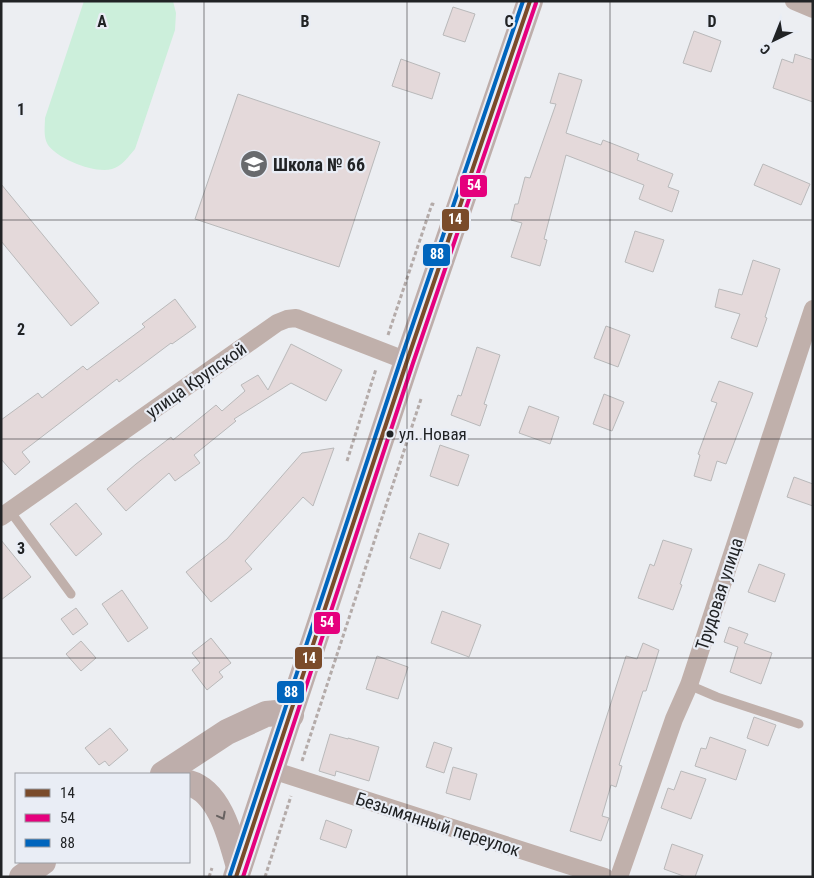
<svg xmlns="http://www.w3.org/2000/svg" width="814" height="878" viewBox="0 0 814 878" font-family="'Roboto Condensed',sans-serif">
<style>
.green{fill:#ccefdb}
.building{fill:#e4d9da;stroke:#b9b9ba}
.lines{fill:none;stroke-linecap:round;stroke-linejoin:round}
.path{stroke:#b4aba9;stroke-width:3;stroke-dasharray:4 2.5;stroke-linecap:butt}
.lane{stroke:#c0b0ab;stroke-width:9}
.street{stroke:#c0b0ab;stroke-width:18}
.secondary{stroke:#beaeab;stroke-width:26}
.bus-1-casing{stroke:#e9edf5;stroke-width:8}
.bus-2-casing{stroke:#e9edf5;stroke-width:8}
.bus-3-casing{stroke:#e9edf5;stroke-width:8}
.bus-1{stroke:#7a4b2a;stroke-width:4}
.bus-2{stroke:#e5007d;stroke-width:4}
.bus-3{stroke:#0065bd;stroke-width:4}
.oneway{stroke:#686261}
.grid{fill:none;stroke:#212325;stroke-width:1;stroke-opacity:0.55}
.bus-dot{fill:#212325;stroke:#e9edf5;stroke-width:2}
.labels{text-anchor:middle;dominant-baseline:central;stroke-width:4.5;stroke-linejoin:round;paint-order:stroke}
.bus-label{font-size:17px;fill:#212325;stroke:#e9edf5;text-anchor:start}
.poi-label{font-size:18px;font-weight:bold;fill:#212325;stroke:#e9edf5;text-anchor:start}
.street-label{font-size:18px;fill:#212325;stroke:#e9edf5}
.grid-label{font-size:16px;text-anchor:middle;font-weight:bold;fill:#212325;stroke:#e9edf5;stroke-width:4.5;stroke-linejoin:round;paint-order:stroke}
.line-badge{stroke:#e9edf5;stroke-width:2}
.badge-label{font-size:14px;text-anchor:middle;font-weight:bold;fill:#fff}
</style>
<rect width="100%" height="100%" fill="#eceef2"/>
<path class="green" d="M84,1H173L176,13L175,30L135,149C129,156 121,167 112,169C95,174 58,159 48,145C43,137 45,126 45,118Z"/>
<g class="building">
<polygon points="453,7 475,14 465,42 443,35"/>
<polygon points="694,31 721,41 711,72 683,63"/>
<polygon points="795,54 813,60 813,102 773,88 782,59 793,63"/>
<polygon points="401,59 440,73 432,99 392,86"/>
<polygon points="559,73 582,80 566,133 601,145 603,140 639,154 637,160 673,174 668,187 679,191 672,212 639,199 644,185 566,155 544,239 547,240 540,266 511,257 522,223 511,220 515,204 518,204 525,177 530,178 556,104 550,103"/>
<polygon points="238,94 380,142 339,267 195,219"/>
<polygon points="763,164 810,184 801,205 754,185"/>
<polygon points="1,184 99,303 71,326 1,241"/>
<polygon points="635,231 664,240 653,272 625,262"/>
<polygon points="753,260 780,269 765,317 767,318 757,347 731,338 740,314 715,307 719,289 742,295"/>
<polygon points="175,299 196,327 172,344 171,343 119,382 117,379 22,452 30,462 15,475 1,459 1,420 38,393 42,398 83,366 87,370 145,327 142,324"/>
<polygon points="606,326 630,335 618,367 594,358"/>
<polygon points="291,344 342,370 326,401 291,383 234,419 236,421 194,455 200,463 175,481 169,473 126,511 107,489 136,464 171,437 173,440 216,405 222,411 245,391 241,385 258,375 268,390"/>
<polygon points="477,347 500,355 484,404 487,405 480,426 451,415 458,395 461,396"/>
<polygon points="719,381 753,393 726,464 717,461 711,481 694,476 700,455 698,454 717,403 711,401"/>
<polygon points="604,394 624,402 612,431 593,424"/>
<polygon points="529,406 559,417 550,444 519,433"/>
<polygon points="440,445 469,455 458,486 430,476"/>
<polygon points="334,448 313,506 303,497 245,561 252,569 211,602 186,572 227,539 302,453"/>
<polygon points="794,477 813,484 813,506 787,497"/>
<polygon points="76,503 102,534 76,556 50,524"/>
<polygon points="419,533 449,544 440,569 410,558"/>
<polygon points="1,540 31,577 1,600"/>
<polygon points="663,540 692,549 680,584 682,585 673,610 638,598 650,564 654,566"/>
<polygon points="759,564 785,574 775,602 748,592"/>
<polygon points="122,590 148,628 128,642 102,604"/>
<polygon points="76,608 88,624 73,635 61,619"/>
<polygon points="442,611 481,625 469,657 431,643"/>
<polygon points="729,627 748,634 744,643 772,653 761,684 730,672 738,647 724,642"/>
<polygon points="211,638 231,663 219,672 223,677 207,690 192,670 200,663 192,653"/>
<polygon points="81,641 96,658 81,671 66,654"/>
<polygon points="643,643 659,650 646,691 643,691 619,765 622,766 616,787 611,785 602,816 609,818 601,841 570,831 626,656 637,659"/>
<polygon points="377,656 408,667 398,699 366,689"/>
<polygon points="754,717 776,725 768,746 747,738"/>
<polygon points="110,728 128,750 109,766 105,761 99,765 85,748"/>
<polygon points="330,734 348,739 348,738 379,747 369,781 336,771 335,776 319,771"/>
<polygon points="710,737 746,750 736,780 695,766 701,748 706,749"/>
<polygon points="434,742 452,748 444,773 426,767"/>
<polygon points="453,767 477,774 470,800 446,793"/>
<polygon points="681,771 706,779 691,819 661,808 668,788 674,790"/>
<polygon points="326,820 352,830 346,848 320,839"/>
<polygon points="672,844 703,855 695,877 686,877 664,869"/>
</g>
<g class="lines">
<g class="path">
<polyline points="388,335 432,204 435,205"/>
<polyline points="347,461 376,369"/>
<polyline points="302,761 421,399"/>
<polyline points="209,877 212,868"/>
<polyline points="265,877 291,796"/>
</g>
<g class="lane">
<polyline points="10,511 71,594"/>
<polyline points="689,685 717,697 799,724"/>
</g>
<g class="street">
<polyline points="794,1 813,9"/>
<polyline points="1,517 277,323 287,319 296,318 407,361"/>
<polyline points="272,770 605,877"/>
<polyline points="619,877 674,719 689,685 813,309"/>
</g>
<g class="secondary">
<polyline points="163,774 227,732 266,714 277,713 291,715"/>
<path d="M189,783C221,792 231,840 239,867"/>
<polyline points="22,877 43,862"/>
<polyline points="236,877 407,361 530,1"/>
</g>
<g class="bus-1-casing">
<polyline id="bus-1" points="236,877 407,361 530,1"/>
</g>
<g class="bus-2-casing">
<polyline id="bus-2" points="243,877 413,363 536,3"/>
</g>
<g class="bus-3-casing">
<polyline id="bus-3" points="230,875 401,359 523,1"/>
</g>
<use href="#bus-1" class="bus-1"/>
<use href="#bus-2" class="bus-2"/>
<use href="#bus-3" class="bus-3"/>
</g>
<defs><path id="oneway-chevron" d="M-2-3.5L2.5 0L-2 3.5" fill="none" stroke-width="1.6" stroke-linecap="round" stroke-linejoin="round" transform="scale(1.25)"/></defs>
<use class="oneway" href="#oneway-chevron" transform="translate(222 816) rotate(62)"/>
<path class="grid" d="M204,1V877M407,1V877M610,1V877M1,220H813M1,439H813M1,658H813"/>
<defs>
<g id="school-disc" transform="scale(1.4375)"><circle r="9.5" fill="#686a6d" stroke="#e9edf5"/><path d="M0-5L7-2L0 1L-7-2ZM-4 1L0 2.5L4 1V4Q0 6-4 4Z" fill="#fff"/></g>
</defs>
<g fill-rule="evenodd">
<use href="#school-disc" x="254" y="164"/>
</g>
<circle class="bus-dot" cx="390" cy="434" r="4.5"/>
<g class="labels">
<g class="bus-label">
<text x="399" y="434">ул. Новая</text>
</g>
<g class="poi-label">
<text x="273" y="164">Школа № 66</text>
</g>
<g class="street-label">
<text transform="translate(196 380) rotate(-35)">улица Крупской</text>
<text transform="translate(719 594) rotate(-72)">Трудовая улица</text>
<text transform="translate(438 824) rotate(18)">Безымянный переулок</text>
</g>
</g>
<g class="grid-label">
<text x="102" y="27">A</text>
<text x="305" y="27">B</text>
<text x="509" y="27">C</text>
<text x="712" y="27">D</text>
<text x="21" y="115">1</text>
<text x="21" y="335">2</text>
<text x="21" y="554">3</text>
</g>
<g class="line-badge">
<rect x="459" y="174" width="29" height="24" rx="5" fill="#e5007d"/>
<rect x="441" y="208" width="29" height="24" rx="5" fill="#7a4b2a"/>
<rect x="422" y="243" width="29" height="24" rx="5" fill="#0065bd"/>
<rect x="313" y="611" width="28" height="24" rx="5" fill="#e5007d"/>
<rect x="294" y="646" width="29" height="24" rx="5" fill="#7a4b2a"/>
<rect x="276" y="680" width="29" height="24" rx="5" fill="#0065bd"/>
</g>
<g class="badge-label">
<text x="474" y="190">54</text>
<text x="455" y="224">14</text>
<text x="437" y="259">88</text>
<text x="327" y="627">54</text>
<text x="309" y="663">14</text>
<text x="291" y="697">88</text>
</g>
<rect width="814" height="878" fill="none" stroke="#212325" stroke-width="5"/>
<rect x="15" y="773" width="175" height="90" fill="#e9edf5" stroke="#999ca2"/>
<rect x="25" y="789" width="25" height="8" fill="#7a4b2a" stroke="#999ca2"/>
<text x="60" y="798" font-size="15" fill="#212325">14</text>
<rect x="25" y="814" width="25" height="8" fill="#e5007d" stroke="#999ca2"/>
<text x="60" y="823" font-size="15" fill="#212325">54</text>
<rect x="25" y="839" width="25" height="8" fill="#0065bd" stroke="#999ca2"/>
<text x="60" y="848" font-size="15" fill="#212325">88</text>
<g transform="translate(774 40) rotate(223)" stroke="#e9edf5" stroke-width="4" paint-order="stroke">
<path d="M0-4L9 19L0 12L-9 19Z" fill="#212325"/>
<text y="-8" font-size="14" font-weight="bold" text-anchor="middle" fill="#212325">С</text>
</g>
</svg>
